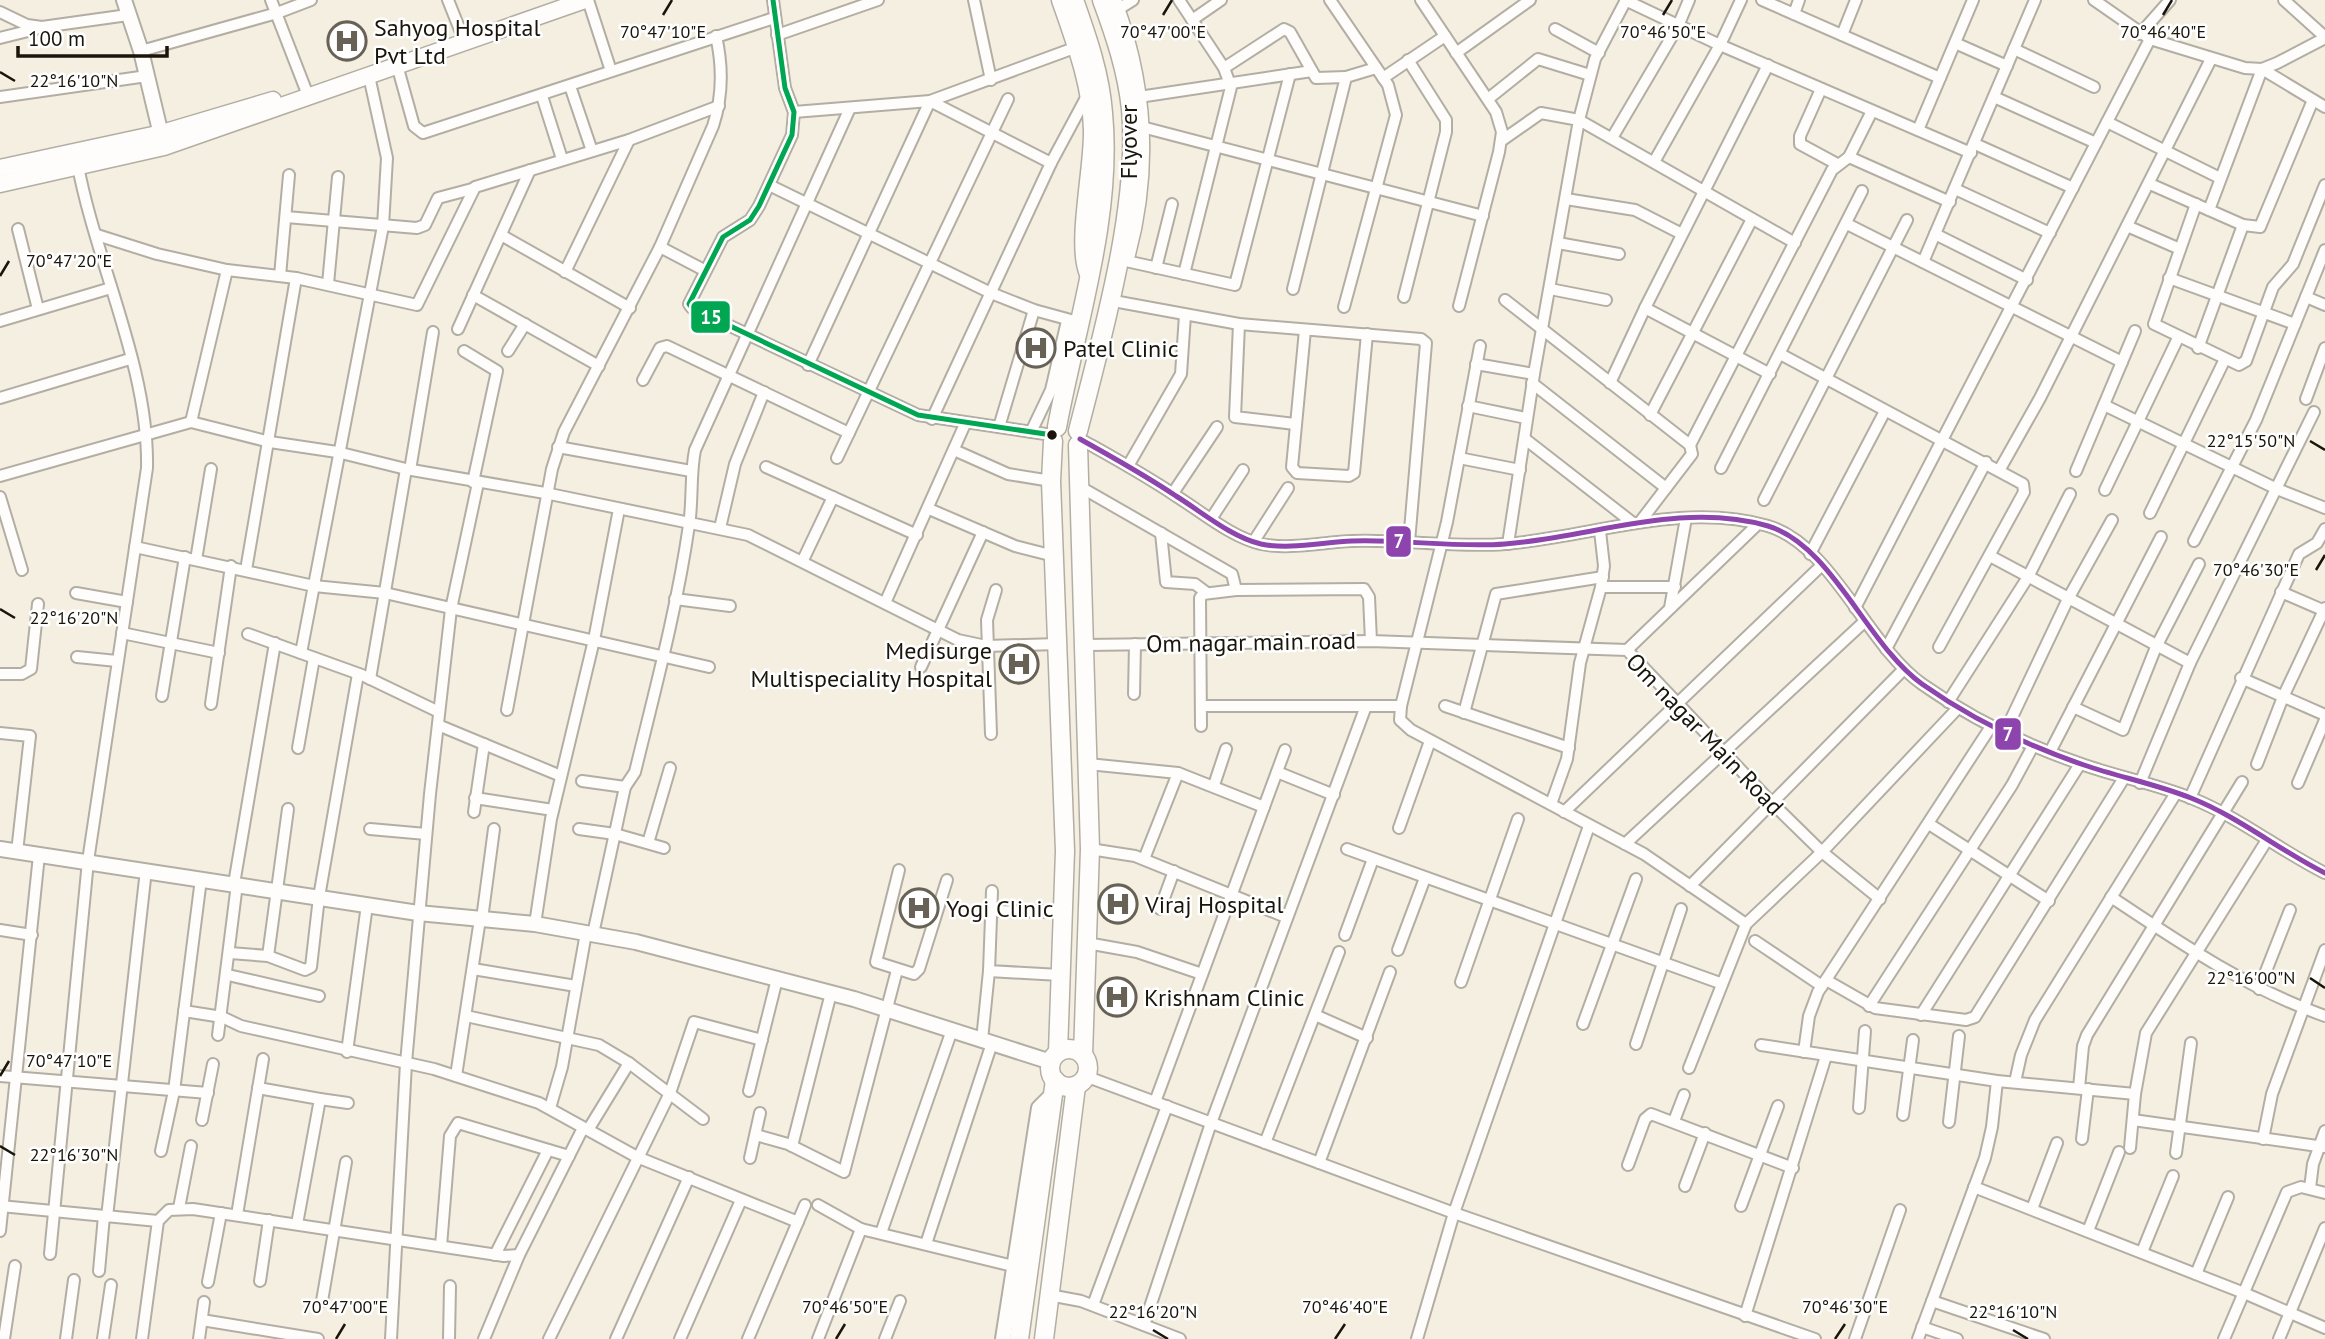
<svg xmlns="http://www.w3.org/2000/svg" width="2325" height="1339" viewBox="0 0 2325 1339" font-family="'PT Sans',sans-serif">
<style>
.lines{fill:none;stroke-linecap:round;stroke-linejoin:round}
.minor-casing{stroke:#b3aea3;stroke-width:14}
.tertiary-casing{stroke:#b3aea3;stroke-width:18}
.secondary-casing{stroke:#b3aea3;stroke-width:19}
.trunk-casing{stroke:#b3aea3;stroke-width:21}
.minor{stroke:#fefdfb;stroke-width:10}
.tertiary{stroke:#fefdfb;stroke-width:14}
.secondary{stroke:#fefdfb;stroke-width:16}
.trunk{stroke:#fefdfb;stroke-width:18}
.bus-1-casing{stroke:#fff;stroke-width:10}
.bus-2-casing{stroke:#fff;stroke-width:10}
.bus-1{stroke:#00a651;stroke-width:5}
.bus-2{stroke:#8e44ad;stroke-width:5}
.ticks{fill:none;stroke:#1a150b;stroke-width:2.5}
.bus-dot{fill:#1a150b;stroke:#fff;stroke-width:2.5}
.labels{text-anchor:middle;dominant-baseline:central;stroke-width:5;stroke-linejoin:round;paint-order:stroke}
.poi-label{font-size:24px;fill:#1a150b;stroke:#fff;text-anchor:start}
.street-label{font-size:24px;fill:#1a150b;stroke:#fff}
.ticks-label{font-size:18px;text-anchor:middle;fill:#1a150b;stroke:#fff;stroke-width:5;stroke-linejoin:round;paint-order:stroke}
.line-badge{stroke:#fff;stroke-width:2.5}
.badge-label{font-size:19px;text-anchor:middle;font-weight:bold;fill:#fff}
</style>
<rect width="100%" height="100%" fill="#f5efe2"/>
<g class="lines">
<g class="minor-casing">
<g id="minor">
<polyline points="271,0 309,98"/>
<polyline points="448,0 464,40"/>
<polyline points="588,0 611,71"/>
<polyline points="773,0 785,88 794,112 792,135 759,206 750,220 723,237 689,304 692,308 918,415 1052,435"/>
<polyline points="974,0 991,80"/>
<polyline points="1179,0 1224,68 1231,87 1184,274"/>
<polyline points="1330,0 1388,85 1396,115 1344,307"/>
<polyline points="1421,0 1496,112 1502,132 1499,152 1459,306"/>
<polyline points="1625,0 1720,45 1971,153"/>
<polyline points="1762,0 1940,78"/>
<polyline points="2094,0 2150,39 2245,68 2262,69 2277,63 2325,38"/>
<polyline points="2284,0 2325,37"/>
<polyline points="1117,10 1133,0"/>
<polyline points="0,12 27,25 42,27 128,15"/>
<polyline points="1794,14 1799,0"/>
<polyline points="1192,20 1221,0"/>
<polyline points="1555,29 1599,53"/>
<polyline points="2140,34 2170,0"/>
<polyline points="777,35 878,0"/>
<polyline points="1842,35 1856,0"/>
<polyline points="0,38 36,29"/>
<polyline points="1955,43 2007,66"/>
<polyline points="2014,49 2094,87"/>
<polyline points="141,51 277,13 311,0"/>
<polyline points="1456,53 1530,0"/>
<polyline points="397,65 414,126 423,133 774,18"/>
<polyline points="1768,65 1645,308 1770,374"/>
<polyline points="1224,68 1284,29 1290,32 1316,78 1346,77"/>
<polyline points="1383,78 1445,36"/>
<polyline points="570,86 592,151"/>
<polyline points="1821,89 1800,136 1800,144 1837,164"/>
<polyline points="542,96 562,159"/>
<polyline points="0,97 147,76"/>
<polyline points="1139,97 1312,71"/>
<polyline points="1994,97 2096,143"/>
<polyline points="1488,99 1538,59 1590,75"/>
<polyline points="794,112 930,101 1077,47"/>
<polyline points="2107,122 2220,178"/>
<polyline points="1142,127 1483,216"/>
<polyline points="1918,130 1973,0"/>
<polyline points="1612,138 1678,26 1689,0"/>
<polyline points="1501,141 1541,113 1579,120 1795,243"/>
<polyline points="1975,144 2073,188"/>
<polyline points="1849,157 1950,202"/>
<polyline points="1654,162 1720,45 1741,0"/>
<polyline points="2150,184 2243,225 2260,227 2313,100"/>
<polyline points="769,185 991,293 1034,310 1078,322"/>
<polyline points="1955,189 2050,233"/>
<polyline points="1566,199 1635,210 1680,233"/>
<polyline points="2196,204 2154,324 2239,365 2246,361 2273,287 2293,264 2325,185"/>
<polyline points="2209,210 2262,69 2325,107"/>
<polyline points="286,217 417,228 425,225 438,198 472,189"/>
<polyline points="1847,224 2122,362"/>
<polyline points="2127,226 2180,249"/>
<polyline points="18,229 38,309"/>
<polyline points="1935,234 2027,280"/>
<polyline points="97,235 157,254 227,270 296,278 417,305 475,187 629,140 719,106"/>
<polyline points="501,235 630,308"/>
<polyline points="1558,243 1619,254"/>
<polyline points="660,247 704,270"/>
<polyline points="1126,261 1235,285 1290,74"/>
<polyline points="1923,262 2035,0"/>
<polyline points="1156,268 1172,204"/>
<polyline points="565,272 629,140"/>
<polyline points="280,276 289,175"/>
<polyline points="2169,278 2295,324"/>
<polyline points="328,284 338,177"/>
<polyline points="1293,289 1346,77 1376,68"/>
<polyline points="1550,289 1606,300"/>
<polyline points="473,295 599,366"/>
<polyline points="1404,297 1446,132 1446,120 1408,60"/>
<polyline points="2306,297 2325,305"/>
<polyline points="1108,300 1239,324 1421,339 1426,343 1409,542"/>
<polyline points="1505,300 1690,445 1692,454 1640,522"/>
<polyline points="0,321 111,288"/>
<polyline points="1239,324 1235,417 1295,424"/>
<polyline points="458,329 530,170"/>
<polyline points="1305,330 1292,467 1297,473 1349,476 1354,473 1367,334"/>
<polyline points="1480,346 1447,522 1401,706 1400,720 1411,730 1644,854 1746,924"/>
<polyline points="2198,348 2243,225"/>
<polyline points="464,351 497,371 473,482"/>
<polyline points="508,351 525,324"/>
<polyline points="1780,354 2023,484 2024,492 1939,647"/>
<polyline points="1476,364 1534,374"/>
<polyline points="808,365 930,101 1051,163"/>
<polyline points="643,380 660,348 667,346 849,433"/>
<polyline points="1532,383 1666,488"/>
<polyline points="1610,383 1645,308"/>
<polyline points="0,398 130,359"/>
<polyline points="2306,399 2325,348"/>
<polyline points="2104,405 2277,489 2325,508"/>
<polyline points="1468,406 1526,418"/>
<polyline points="1650,415 1752,219"/>
<polyline points="932,419 1051,163 1088,94"/>
<polyline points="191,422 227,270"/>
<polyline points="999,427 1034,310"/>
<polyline points="1031,432 1051,390 1067,321"/>
<path d="M1080,439C1112,457 1145,475 1176,496C1202,512 1231,537 1261,544C1290,550 1323,542 1352,541C1403,539 1454,548 1505,544C1593,537 1681,501 1768,526C1832,545 1867,645 1922,684C1973,720 2025,745 2084,765C2119,777 2156,784 2191,798C2239,817 2279,850 2325,873"/>
<polyline points="1525,439 1633,523"/>
<polyline points="1690,445 1832,170 1849,157 1872,111"/>
<polyline points="558,447 691,471"/>
<polyline points="954,450 1008,474 1051,481"/>
<polyline points="837,458 1008,99"/>
<polyline points="1459,458 1520,470"/>
<polyline points="1128,466 1181,374 1185,315"/>
<polyline points="766,467 917,535"/>
<polyline points="1721,468 1862,191"/>
<polyline points="2000,469 2040,398 2211,59"/>
<polyline points="410,470 433,332"/>
<polyline points="2076,471 2135,331"/>
<polyline points="0,476 191,422 270,442 337,452 406,469 545,493 748,535 958,640 986,646 1058,644"/>
<polyline points="1077,485 1232,574 1236,590"/>
<polyline points="2105,490 2178,338"/>
<polyline points="1173,493 1217,427"/>
<polyline points="0,497 22,570"/>
<polyline points="1764,500 1907,220"/>
<polyline points="929,509 1015,546 1054,556"/>
<polyline points="2150,513 2225,359"/>
<polyline points="1211,519 1243,470"/>
<polyline points="720,528 735,464 764,392"/>
<polyline points="1161,533 1166,582 1195,584 1207,593"/>
<polyline points="1254,541 1288,488"/>
<polyline points="2194,541 2256,420 2325,250"/>
<polyline points="1508,544 1534,374 1579,120 1595,59 1626,0"/>
<polyline points="135,547 314,586 385,593 709,667"/>
<polyline points="1810,554 1885,411"/>
<polyline points="1990,556 2190,663"/>
<polyline points="196,560 211,469"/>
<polyline points="803,560 833,497"/>
<polyline points="246,570 296,278"/>
<polyline points="1601,587 1675,587"/>
<polyline points="2281,592 2325,611"/>
<polyline points="76,593 127,602"/>
<polyline points="675,599 730,606"/>
<polyline points="885,603 965,424"/>
<polyline points="1670,608 1686,518"/>
<polyline points="1855,608 2150,39"/>
<polyline points="122,633 219,653"/>
<polyline points="248,634 362,675 439,712"/>
<polyline points="1086,645 1371,641 1627,650 1773,804 1822,852 1880,899"/>
<polyline points="1886,649 1986,462"/>
<polyline points="1627,650 1758,524"/>
<polyline points="301,653 383,226 387,158 369,76"/>
<polyline points="77,657 117,661"/>
<polyline points="921,667 983,532"/>
<polyline points="0,674 22,674 31,669 38,604"/>
<polyline points="2241,678 2325,715"/>
<polyline points="370,679 406,469"/>
<polyline points="1134,694 1135,644"/>
<polyline points="162,696 185,557"/>
<polyline points="1948,702 2028,577 2070,494"/>
<polyline points="211,704 231,566"/>
<polyline points="1201,706 1401,706"/>
<polyline points="1445,706 1569,748"/>
<polyline points="2073,707 2123,730 2156,647 2199,564"/>
<path d="M507,710L552,469L564,432L660,247L713,126C723,96 723,67 716,36"/>
<polyline points="1464,713 1496,594 1603,577"/>
<polyline points="438,725 561,776"/>
<polyline points="1201,726 1200,598 1203,594 1236,590 1364,589 1369,597 1371,641"/>
<polyline points="0,733 30,736 17,852"/>
<polyline points="991,734 987,620 996,590"/>
<polyline points="2004,734 2068,599 2112,520"/>
<polyline points="298,748 314,658"/>
<polyline points="2050,752 2161,537"/>
<polyline points="1088,764 1178,773 1264,807"/>
<polyline points="2257,764 2283,697 2325,608"/>
<polyline points="1277,772 1334,795"/>
<polyline points="582,781 625,787"/>
<polyline points="2140,783 2190,663 2314,412"/>
<polyline points="2298,783 2325,720"/>
<polyline points="1214,785 1226,749"/>
<polyline points="475,798 553,810"/>
<polyline points="2190,798 2299,554 2317,543 2325,529"/>
<polyline points="1551,804 1567,759 1580,663 1601,587 1604,566 1600,531"/>
<polyline points="474,812 484,744"/>
<polyline points="1564,812 1822,565"/>
<polyline points="1929,824 2049,901"/>
<polyline points="1399,828 1430,741"/>
<polyline points="370,829 426,834"/>
<polyline points="579,829 615,834 664,848"/>
<polyline points="648,843 670,768"/>
<polyline points="1625,844 1864,622"/>
<polyline points="1090,849 1135,856 1286,917"/>
<polyline points="1347,849 1720,983"/>
<polyline points="1144,859 1178,773"/>
<polyline points="899,870 876,962 914,974 919,969 947,880"/>
<polyline points="234,884 275,643"/>
<polyline points="1690,886 1904,669"/>
<polyline points="992,891 989,971 1060,975"/>
<path d="M2111,897C2180,943 2246,988 2325,1016"/>
<polyline points="1160,909 1174,871"/>
<polyline points="990,911 1063,912"/>
<polyline points="482,919 494,829"/>
<polyline points="535,924 551,819 594,640 619,509"/>
<polyline points="0,930 32,935"/>
<path d="M593,934L625,787L635,772C655,690 677,608 689,525C693,500 690,475 695,450L850,108"/>
<polyline points="1345,935 1373,859"/>
<polyline points="1755,941 1822,986"/>
<polyline points="1087,943 1137,952 1202,974"/>
<polyline points="1398,950 1425,878"/>
<polyline points="230,953 268,956 305,970 311,967 319,897 358,674"/>
<polyline points="268,956 288,809"/>
<polyline points="473,969 576,986"/>
<polyline points="228,975 319,996"/>
<polyline points="1826,980 1875,1008 1966,1020 1975,1017 2124,778"/>
<polyline points="1461,982 1518,819"/>
<polyline points="2259,989 2290,910"/>
<polyline points="1869,1006 2012,785 2033,746"/>
<polyline points="184,1011 222,1017 241,1026 434,1069 539,1103 637,1157 798,1222"/>
<polyline points="1315,1015 1367,1038"/>
<polyline points="1921,1015 2080,764"/>
<polyline points="466,1016 599,1045 629,1063 703,1119"/>
<polyline points="1583,1024 1636,879"/>
<polyline points="218,1035 237,884"/>
<polyline points="982,1040 989,971"/>
<polyline points="1636,1044 1681,909"/>
<polyline points="1761,1045 1997,1081 2135,1094"/>
<polyline points="347,1052 367,905"/>
<polyline points="1804,1052 1809,1016 1818,992 1990,728"/>
<polyline points="1689,1068 1746,924 1822,852 1957,709"/>
<polyline points="0,1076 208,1093"/>
<polyline points="456,1076 480,919"/>
<polyline points="1085,1076 1454,1213 1815,1339"/>
<polyline points="2015,1082 2021,1055 2035,1020 2176,793"/>
<polyline points="258,1088 320,1099 297,1224"/>
<polyline points="2079,1088 2083,1046 2087,1035 2242,782"/>
<polyline points="749,1091 777,979"/>
<polyline points="320,1099 348,1103"/>
<polyline points="1155,1102 1285,750"/>
<polyline points="550,1108 562,1067 586,933"/>
<polyline points="1859,1108 1865,1031"/>
<polyline points="1903,1115 1913,1040"/>
<polyline points="202,1120 213,1064"/>
<polyline points="2133,1120 2325,1147"/>
<polyline points="1674,1121 1684,1095"/>
<polyline points="1949,1122 1959,1036"/>
<polyline points="588,1130 629,1063"/>
<polyline points="756,1135 788,1144 844,1172 897,970"/>
<polyline points="2082,1139 2088,1089"/>
<polyline points="2263,1139 2272,1094 2325,950"/>
<polyline points="1265,1143 1339,952"/>
<polyline points="792,1146 831,993"/>
<polyline points="2130,1148 2135,1094 2146,1033 2267,840"/>
<polyline points="161,1151 174,1091 201,879"/>
<polyline points="2176,1153 2191,1043"/>
<polyline points="750,1158 760,1113"/>
<polyline points="1319,1163 1390,972"/>
<polyline points="1628,1165 1645,1119 1651,1114 1793,1168"/>
<polyline points="1685,1186 1705,1133"/>
<polyline points="1974,1187 2244,1293 2325,1328"/>
<polyline points="2310,1188 2313,1164 2325,1131"/>
<polyline points="818,1205 861,1229 1021,1268"/>
<polyline points="0,1206 158,1221"/>
<polyline points="1741,1206 1778,1106"/>
<polyline points="179,1208 191,1146"/>
<polyline points="2032,1209 2057,1143"/>
<polyline points="237,1215 263,1059"/>
<polyline points="107,1217 146,870"/>
<polyline points="0,1231 39,855"/>
<polyline points="2088,1231 2119,1152"/>
<polyline points="881,1233 952,1030"/>
<polyline points="926,1244 992,1043"/>
<polyline points="441,1246 450,1136 458,1123 569,1156"/>
<polyline points="2142,1252 2173,1176"/>
<path d="M50,1254L88,861L147,468C149,366 95,261 77,161"/>
<polyline points="495,1255 548,1150"/>
<polyline points="99,1271 104,1216"/>
<polyline points="2196,1274 2228,1197"/>
<polyline points="260,1281 269,1220"/>
<polyline points="208,1282 221,1213"/>
<polyline points="1049,1295 1081,1301 1180,1339"/>
<polyline points="322,1301 346,1162"/>
<polyline points="1932,1301 2044,1339"/>
<polyline points="1093,1305 1167,1106"/>
<polyline points="1745,1316 1826,1056"/>
<polyline points="202,1320 318,1339"/>
<polyline points="1144,1325 1211,1123 1366,706"/>
<polyline points="1922,1327 1957,1339"/>
<polyline points="4,1339 15,1266"/>
<polyline points="66,1339 74,1280"/>
<polyline points="103,1339 111,1285"/>
<polyline points="142,1339 158,1221 169,1210 193,1209 504,1256 519,1255"/>
<polyline points="199,1339 204,1302"/>
<polyline points="391,1339 406,1063 430,794 451,609 478,483"/>
<polyline points="449,1339 450,1286"/>
<polyline points="484,1339 519,1255 583,1128"/>
<polyline points="549,1339 670,1093 694,1022 762,1040"/>
<polyline points="616,1339 689,1177"/>
<polyline points="680,1339 741,1200"/>
<polyline points="748,1339 805,1205"/>
<polyline points="818,1339 861,1229"/>
<polyline points="885,1339 900,1301"/>
<polyline points="1417,1339 1454,1213 1589,826"/>
<polyline points="1855,1339 1900,1210"/>
<polyline points="1918,1339 1985,1158 1992,1127 1997,1081"/>
<polyline points="2224,1339 2287,1192 2301,1187 2325,1193"/>
<polyline points="2279,1339 2325,1228"/>
</g>
</g>
<g class="tertiary-casing">
<g id="tertiary">
<polyline points="124,0 141,51 163,143"/>
<polyline points="0,849 418,913 535,924 636,942 854,999 1051,1062"/>
<polyline points="1003,1339 1039,1108 1053,1094"/>
</g>
</g>
<g class="secondary-casing">
<g id="secondary">
<path d="M1060,0C1075,43 1091,85 1092,130C1093,168 1075,245 1088,274"/>
<path d="M1113,0C1145,84 1150,171 1126,258"/>
<polyline points="0,168 162,133 273,100"/>
<polyline points="0,184 164,147 585,0"/>
</g>
</g>
<g class="trunk-casing">
<g id="trunk">
<path d="M1057,427C1076,325 1113,217 1103,113C1100,73 1087,37 1074,0"/>
<path d="M1078,431C1102,337 1140,205 1131,109C1127,71 1115,35 1102,0"/>
<polyline points="1053,441 1051,481 1065,851 1058,1052"/>
<polyline points="1078,445 1090,849 1083,1055"/>
<circle cx="1069" cy="1068" r="19"/>
<polyline points="1019,1339 1055,1080"/>
<polyline points="1044,1339 1076,1086"/>
</g>
</g>
<use href="#minor" class="minor"/>
<use href="#tertiary" class="tertiary"/>
<use href="#secondary" class="secondary"/>
<use href="#trunk" class="trunk"/>
<g class="bus-1-casing">
<polyline id="bus-1" points="773,0 785,88 794,112 792,135 759,206 750,220 723,237 689,304 692,308 918,415 1052,435"/>
</g>
<g class="bus-2-casing">
<path id="bus-2" d="M1080,439C1112,457 1145,475 1176,496C1202,512 1231,537 1261,544C1290,550 1323,542 1352,541C1403,539 1454,548 1505,544C1593,537 1681,501 1768,526C1832,545 1867,645 1922,684C1973,720 2025,745 2084,765C2119,777 2156,784 2191,798C2239,817 2279,850 2325,873"/>
</g>
<use href="#bus-1" class="bus-1"/>
<use href="#bus-2" class="bus-2"/>
</g>
<path class="ticks" d="M663,15L672,0M1163,15L1172,0M1663,15L1672,0M2163,15L2172,0M0,72L15,81M0,276L9,261M2310,441L2325,450M2316,570L2325,555M0,609L15,618M2310,978L2325,988M0,1076L9,1061M0,1146L15,1155M1153,1330L1168,1339M2013,1330L2028,1339M336,1339L345,1324M836,1339L845,1324M1335,1339L1345,1324M1835,1339L1845,1324"/>
<defs>
<g id="hospital-ring" transform="scale(2.0125)"><circle r="9.5" fill="#fff" stroke="#676156" stroke-width="1.5"/><path d="M-5-5h3v3.5h4V-5h3V5h-3V1.5h-4V5h-3Z" fill="#676156"/></g>
</defs>
<g fill-rule="evenodd">
<use href="#hospital-ring" x="347" y="41"/>
<use href="#hospital-ring" x="1036" y="348"/>
<use href="#hospital-ring" x="1019" y="664"/>
<use href="#hospital-ring" x="1118" y="904"/>
<use href="#hospital-ring" x="919" y="908"/>
<use href="#hospital-ring" x="1117" y="997"/>
</g>
<circle class="bus-dot" cx="1052" cy="435" r="6"/>
<g class="labels">
<g class="poi-label">
<text x="374" y="27">Sahyog Hospital<tspan x="374" dy="28">Pvt Ltd</tspan></text>
<text x="1063" y="348">Patel Clinic</text>
<text x="992" y="650" text-anchor="end">Medisurge<tspan x="992" dy="28">Multispeciality Hospital</tspan></text>
<text x="1145" y="904">Viraj Hospital</text>
<text x="946" y="908">Yogi Clinic</text>
<text x="1144" y="997">Krishnam Clinic</text>
</g>
<g class="street-label">
<text transform="translate(1128 142) rotate(-90)">Flyover</text>
<text transform="translate(1251 642) rotate(-1)">Om nagar main road</text>
<text transform="translate(1705 734) rotate(46)">Om nagar Main Road</text>
</g>
</g>
<g class="ticks-label">
<text x="663" y="38">70°47'10"E</text>
<text x="1163" y="38">70°47'00"E</text>
<text x="1663" y="38">70°46'50"E</text>
<text x="2163" y="38">70°46'40"E</text>
<text x="74" y="87">22°16'10"N</text>
<text x="69" y="267">70°47'20"E</text>
<text x="2251" y="447">22°15'50"N</text>
<text x="2256" y="576">70°46'30"E</text>
<text x="74" y="624">22°16'20"N</text>
<text x="2251" y="984">22°16'00"N</text>
<text x="69" y="1067">70°47'10"E</text>
<text x="74" y="1161">22°16'30"N</text>
<text x="345" y="1313">70°47'00"E</text>
<text x="845" y="1313">70°46'50"E</text>
<text x="1345" y="1313">70°46'40"E</text>
<text x="1845" y="1313">70°46'30"E</text>
<text x="1153" y="1318">22°16'20"N</text>
<text x="2013" y="1318">22°16'10"N</text>
</g>
<g class="line-badge">
<rect x="690" y="300" width="41" height="34" rx="7" fill="#00a651"/>
<rect x="1385" y="525" width="27" height="33" rx="7" fill="#8e44ad"/>
<rect x="1994" y="717" width="28" height="34" rx="7" fill="#8e44ad"/>
</g>
<g class="badge-label">
<text x="711" y="324">15</text>
<text x="1399" y="548">7</text>
<text x="2008" y="741">7</text>
</g>
<path d="M18 46v10h149v-10" fill="none" stroke="#1a150b" stroke-width="3.5"/>
<text x="28" y="46" font-size="21" fill="#1a150b" stroke="#ffffff" stroke-width="5" paint-order="stroke">100 m</text>
</svg>
